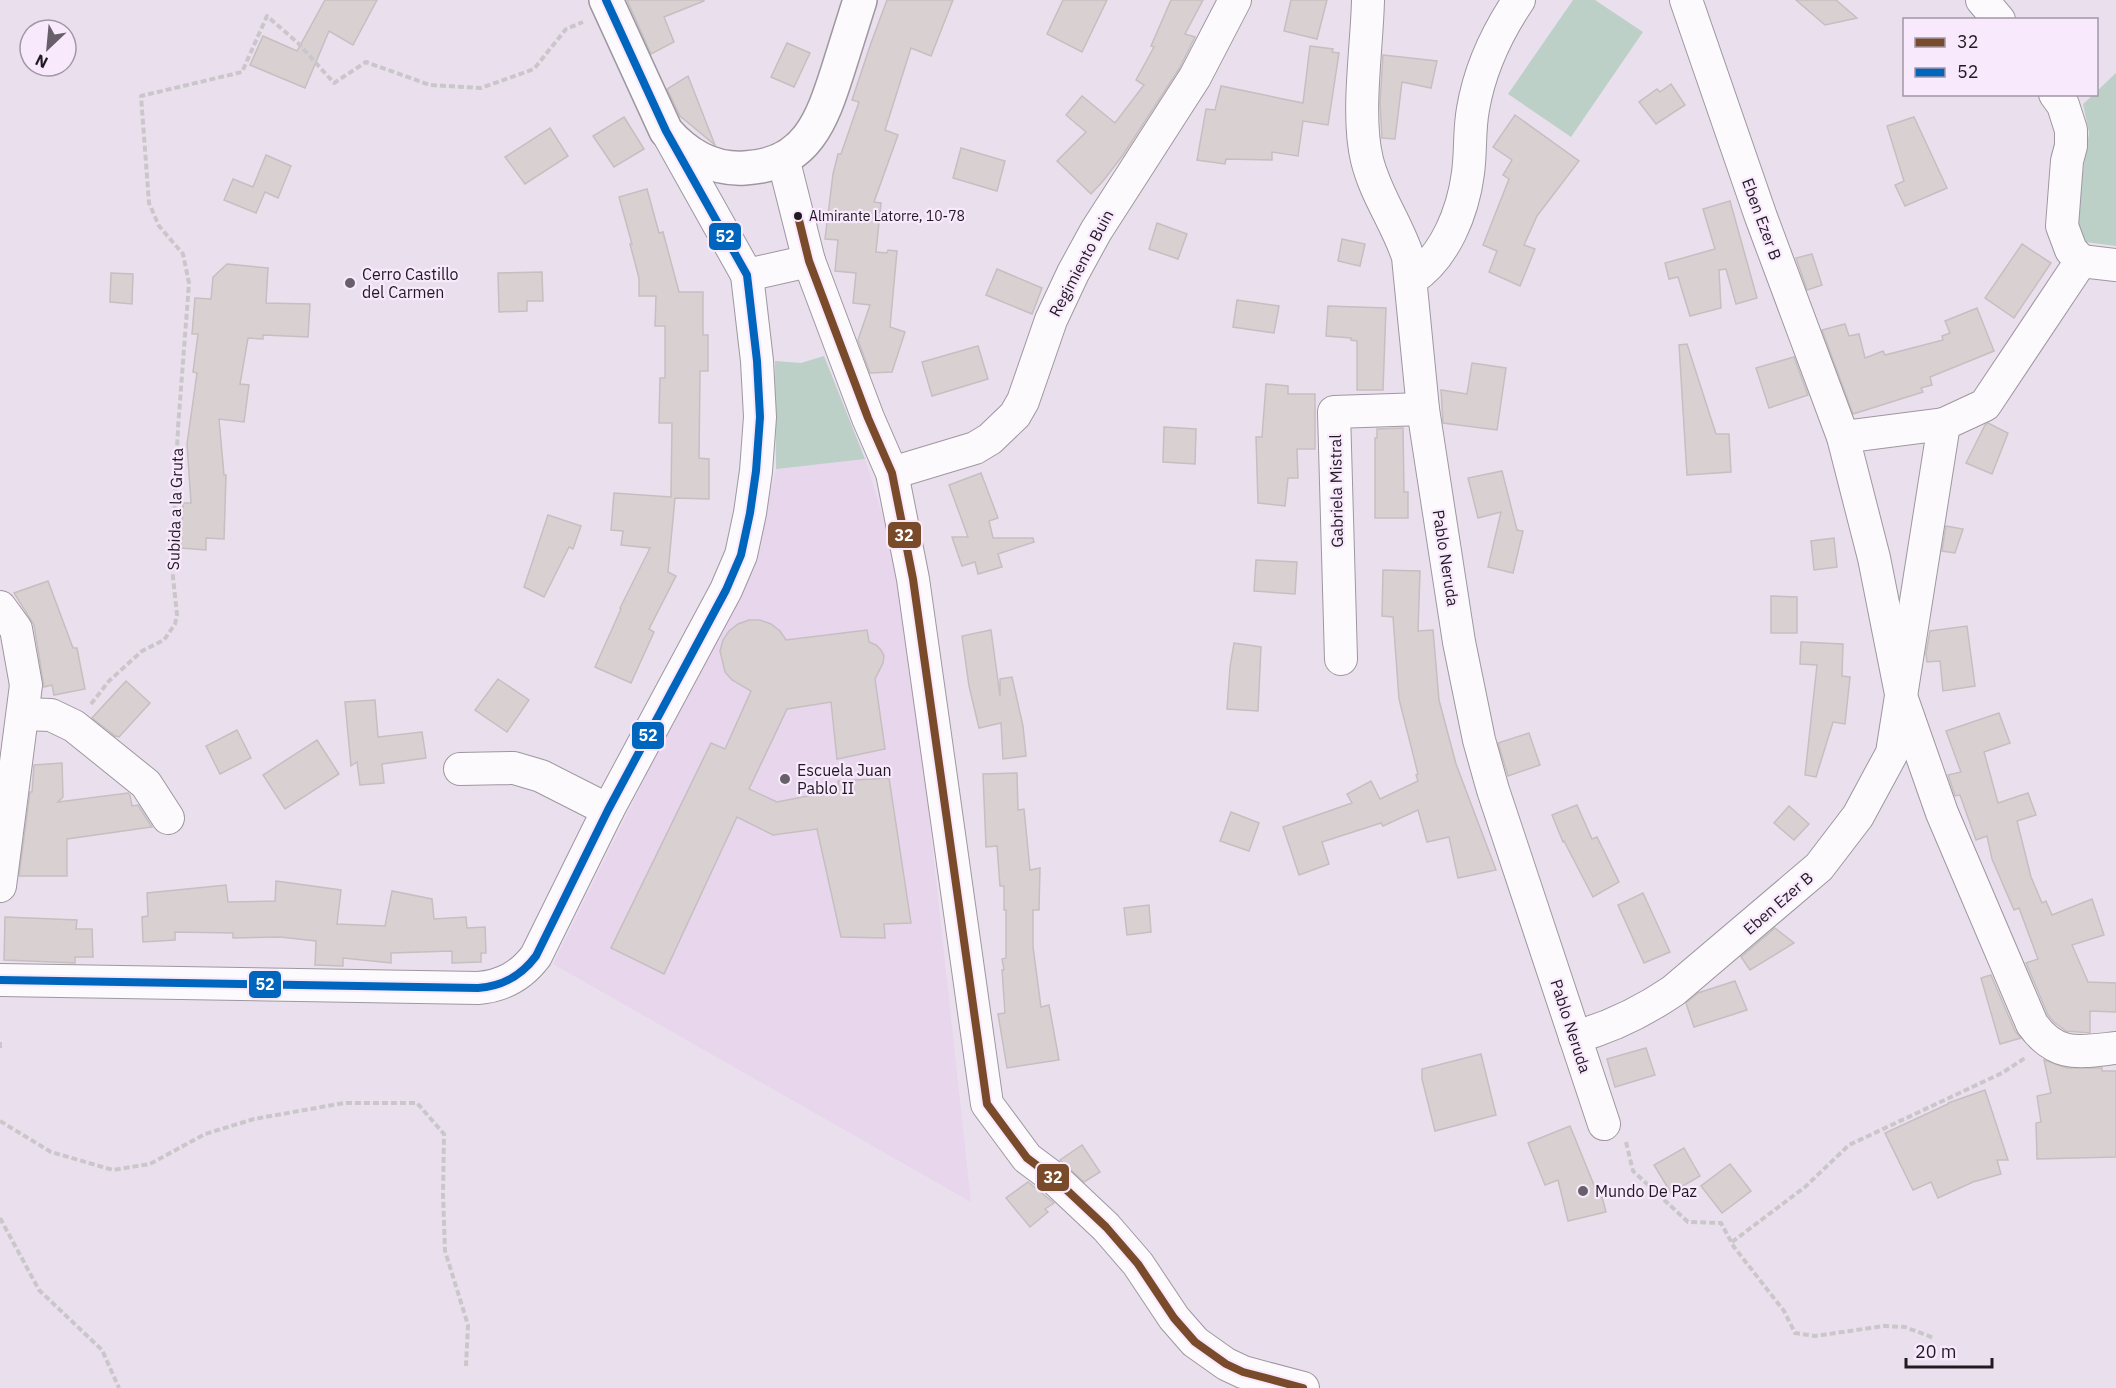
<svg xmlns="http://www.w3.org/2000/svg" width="2116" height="1388" viewBox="0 0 2116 1388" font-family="'IBM Plex Sans',sans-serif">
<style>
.built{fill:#e8d6ed}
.green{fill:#bcd0c8}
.building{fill:#d8d0d1;stroke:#c6bec0;stroke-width:1.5}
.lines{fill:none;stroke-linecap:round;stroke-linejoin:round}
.street-casing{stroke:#9e97a1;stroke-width:34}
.secondary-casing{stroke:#9e97a1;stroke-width:36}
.path{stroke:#cac7cb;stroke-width:4;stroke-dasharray:6 3;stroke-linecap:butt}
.street{stroke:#fcfafc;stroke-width:32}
.secondary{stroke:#fcfafc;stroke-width:33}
.bus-1-casing{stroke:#f9e9fd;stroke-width:12}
.bus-2-casing{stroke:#f9e9fd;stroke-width:12}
.bus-1{stroke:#7a4b2a;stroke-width:8}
.bus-2{stroke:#0065bd;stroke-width:8}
.bus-dot{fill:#211a23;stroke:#f9e9fd;stroke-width:2}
.poi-dot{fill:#675f6a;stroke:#f9e9fd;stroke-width:2}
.labels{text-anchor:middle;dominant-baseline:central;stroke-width:4.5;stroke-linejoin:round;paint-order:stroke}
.bus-label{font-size:14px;fill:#211a23;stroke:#f9e9fd;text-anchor:start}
.street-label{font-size:16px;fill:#211a23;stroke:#f9e9fd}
.poi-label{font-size:16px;fill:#211a23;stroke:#f9e9fd;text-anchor:start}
.line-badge{stroke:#f9e9fd;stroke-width:2}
.badge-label{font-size:16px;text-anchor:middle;font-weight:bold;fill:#fff}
</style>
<rect width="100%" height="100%" fill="#eae0ed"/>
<polygon class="built" points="824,356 865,459 882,514 909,630 971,1202 553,964 755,555 776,469 775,361 801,363"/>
<g class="green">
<polygon points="1573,0 1595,0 1643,32 1571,137 1508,94"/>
<polygon points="2116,73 2116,246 2085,242 2074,228 2089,133 2083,104 2093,95 2096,94 2097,91"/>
<polygon points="824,356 865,459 776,469 775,361 801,363"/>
</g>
<g class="building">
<polygon points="325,0 377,0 353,45 329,31 305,88 250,65 263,36 297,51"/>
<polygon points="627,0 704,0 704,1 664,17 674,42 651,54"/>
<polygon points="887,0 953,0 931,56 911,48 885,130 898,135 874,202 881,203 876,252 887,253 888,250 897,251 890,327 905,332 892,372 870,373 858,340 870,305 853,303 856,273 835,271 838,240 825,239 833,174 838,154 841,154 859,102 852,100 871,43"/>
<polygon points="1063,0 1107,0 1082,52 1047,34"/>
<polygon points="1171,0 1203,0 1185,34 1195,37 1179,69 1123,155 1103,181 1091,194 1057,161 1086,132 1066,115 1082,96 1115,123 1144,85 1136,80 1154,47 1151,46"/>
<polygon points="1291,0 1327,0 1317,39 1284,31"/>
<polygon points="1796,0 1836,0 1857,18 1825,25"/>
<polygon points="787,43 810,53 794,87 771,77"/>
<polygon points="1310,46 1333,49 1332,52 1339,53 1328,125 1303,121 1298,156 1272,152 1272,160 1226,159 1225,164 1197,160 1206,109 1215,110 1221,86 1303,103"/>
<polygon points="1383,55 1437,61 1431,88 1402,82 1395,139 1382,138 1380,103"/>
<polygon points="688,76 715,145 680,116 667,89"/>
<polygon points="1671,84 1685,105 1656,124 1639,102 1657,89 1660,92"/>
<polygon points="1515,115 1579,161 1537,216 1524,245 1535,249 1520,286 1489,272 1497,251 1483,245 1509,179 1503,175 1512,160 1493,147"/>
<polygon points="624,117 644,149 614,167 593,136"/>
<polygon points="1914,117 1947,188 1905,206 1895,185 1904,181 1887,126"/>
<polygon points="550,128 568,156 525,184 505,157"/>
<polygon points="961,148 1005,161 997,191 953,178"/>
<polygon points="266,155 291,166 278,198 265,192 256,213 224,200 233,179 253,187"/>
<polygon points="647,189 659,233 663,232 679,292 703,292 703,335 708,335 708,371 700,371 699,458 709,459 709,499 675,498 668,572 676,576 649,629 654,632 631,683 595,667 621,609 620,608 650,548 621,545 623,531 611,530 614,493 671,497 672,423 659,423 660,378 665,378 665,326 655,326 656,296 639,296 639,278 630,244 632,244 619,197"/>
<polygon points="1730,201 1757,298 1736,304 1726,269 1719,270 1721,308 1690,316 1678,277 1669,279 1665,263 1715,249 1703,209"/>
<polygon points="1157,223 1187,234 1178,259 1149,249"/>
<polygon points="1342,239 1365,244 1360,266 1338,261"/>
<polygon points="2022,244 2051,263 2014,318 1985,298"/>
<polygon points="1812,254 1822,285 1807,290 1796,258"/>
<polygon points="227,264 268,268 266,303 310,304 308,337 263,335 263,339 248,338 240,384 249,385 244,422 219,419 224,475 226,475 224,539 206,538 206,550 181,548 183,503 191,503 187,444 197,373 193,372 198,334 192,334 195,298 211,299 213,277"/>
<polygon points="997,269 1042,288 1032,314 986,295"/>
<polygon points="542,272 543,301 527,301 527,311 499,312 498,273"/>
<polygon points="111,273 133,274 132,304 110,302"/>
<polygon points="1237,300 1279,306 1274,333 1233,327"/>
<polygon points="1328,306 1386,308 1383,390 1357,390 1357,341 1351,340 1351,338 1326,336"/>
<polygon points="1977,308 1994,351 1930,377 1932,385 1921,388 1923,392 1853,414 1822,330 1845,324 1849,336 1859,334 1865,358 1883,351 1885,355 1943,340 1942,336 1950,333 1945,321"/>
<polygon points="1687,344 1716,434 1729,434 1731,472 1687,475 1679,345"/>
<polygon points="978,346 988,379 932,396 922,362"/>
<polygon points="1794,357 1808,395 1769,408 1756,368"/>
<polygon points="1472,363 1506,368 1497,430 1443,423 1441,390 1467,394"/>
<polygon points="1266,384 1288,386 1288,394 1315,394 1315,449 1297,449 1298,478 1288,478 1285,506 1258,503 1256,437 1262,437"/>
<polygon points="1988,423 2008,433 1992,474 1966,463 1985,425"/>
<polygon points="1164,427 1196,429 1195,464 1163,462"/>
<polygon points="1403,428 1404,492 1408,492 1408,518 1375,518 1375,438 1377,438 1377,429"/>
<polygon points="1502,471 1517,530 1523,531 1513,573 1488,567 1501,512 1478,518 1468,478"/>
<polygon points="981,473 998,518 989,521 993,538 1033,538 1034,542 998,554 1002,567 978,574 975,562 962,566 952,537 968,537 949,485"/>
<polygon points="548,515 581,526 573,549 569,547 544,597 524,587"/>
<polygon points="1946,526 1963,529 1955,553 1942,551"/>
<polygon points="1834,538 1837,567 1814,570 1811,541"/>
<polygon points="1256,560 1297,562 1295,594 1254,591"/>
<polygon points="1383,570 1420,571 1418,631 1433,630 1439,700 1456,764 1496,870 1458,878 1449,837 1427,842 1418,810 1383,826 1381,823 1322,842 1329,864 1299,875 1283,827 1352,803 1347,794 1371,781 1380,799 1418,781 1416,775 1418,774 1399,699 1393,617 1382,616"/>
<polygon points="48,581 73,648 77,648 85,689 54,695 52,685 44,687 34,625 14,593"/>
<polygon points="1771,596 1797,597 1797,633 1771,633"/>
<polygon points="749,620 760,620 771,624 780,631 786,640 867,630 869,642 876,645 881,650 884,656 883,663 875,679 885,749 837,759 831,702 787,709 749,789 777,802 839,790 838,781 889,778 911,923 884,924 885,938 841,937 817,829 773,835 737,817 664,974 611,948 711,743 725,749 751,691 732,680 725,672 720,651 723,640 729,631 738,624"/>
<polygon points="1967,626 1975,686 1943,691 1940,661 1927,662 1926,653 1930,631"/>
<polygon points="991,630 1000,696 1000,679 1012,677 1023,726 1026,756 1003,759 1001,723 979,728 969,686 962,636"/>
<polygon points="1801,642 1843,644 1842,676 1850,677 1845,724 1833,722 1816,777 1805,775 1817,665 1800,664"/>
<polygon points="1234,643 1261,647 1258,711 1227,709 1230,667"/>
<polygon points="498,679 529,700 507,732 475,710"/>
<polygon points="126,681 150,703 119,737 115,736 92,718"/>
<polygon points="375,700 378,737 422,732 426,758 382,764 384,783 360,785 357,762 351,766 345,702"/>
<polygon points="1999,713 2010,743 1984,752 1998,803 2028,793 2036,815 2017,821 2031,877 2042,903 2046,901 2052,915 2092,899 2104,935 2072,945 2088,982 2116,983 2116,1012 2090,1011 2090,1033 2066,1031 2054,1022 2048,1015 2026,963 2038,959 2019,908 2014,910 1992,859 1987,836 1976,840 1960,795 1955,796 1948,775 1961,772 1946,731"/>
<polygon points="237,730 251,758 220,774 206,746"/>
<polygon points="1529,733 1540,765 1508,776 1498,743"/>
<polygon points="317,740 339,774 285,809 263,775"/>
<polygon points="62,763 63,797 58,802 128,793 130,795 132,806 138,805 152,827 67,839 67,876 19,876 30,792 32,792 34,765"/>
<polygon points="1017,773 1018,810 1024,809 1030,870 1040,868 1039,910 1033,910 1033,947 1041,1007 1049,1005 1059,1060 1007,1068 998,1014 1005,1013 1002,970 1004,970 1002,959 1006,958 1006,910 1004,910 1004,886 1000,886 997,846 986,847 983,774"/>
<polygon points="1577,805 1592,839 1597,837 1619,882 1593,897 1564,841 1563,842 1552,815"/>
<polygon points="1789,806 1809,824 1794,840 1774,823"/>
<polygon points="1231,812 1259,823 1249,851 1220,841"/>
<polygon points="276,881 341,890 337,924 385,926 392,891 432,899 434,919 466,917 467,928 485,927 486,953 481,953 481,962 452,963 452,951 391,953 391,963 343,958 343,966 315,965 316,941 280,937 233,938 233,933 175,932 175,940 143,942 142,917 148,916 147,893 226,885 228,902 275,901"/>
<polygon points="1643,893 1670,952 1644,963 1618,905"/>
<polygon points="1149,905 1151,932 1127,935 1124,908"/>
<polygon points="5,917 77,920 76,929 92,929 93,957 75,957 75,963 4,960"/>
<polygon points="1775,928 1794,943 1750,970 1741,957"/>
<polygon points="1991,975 2015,1031 2021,1038 2000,1044 1981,978"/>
<polygon points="1735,981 1747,1010 1694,1027 1686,1003 1698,993"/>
<polygon points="1646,1048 1655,1075 1615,1087 1607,1059"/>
<polygon points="1481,1054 1496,1115 1435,1131 1422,1079 1422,1069"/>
<polygon points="2044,1060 2067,1068 2102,1068 2102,1071 2116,1071 2116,1157 2037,1159 2036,1123 2041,1122 2037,1096 2051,1093"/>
<polygon points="1985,1090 2008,1160 1997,1160 2001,1174 1973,1182 1938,1198 1931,1182 1913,1190 1885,1133 1948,1104 1948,1103"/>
<polygon points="1570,1126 1596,1190 1600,1189 1606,1212 1568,1221 1558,1180 1545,1185 1528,1143"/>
<polygon points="1082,1145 1100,1172 1084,1182 1060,1160"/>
<polygon points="1684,1148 1700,1176 1671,1193 1654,1165"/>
<polygon points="1730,1164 1751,1191 1722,1213 1701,1186"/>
<polygon points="1028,1182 1054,1203 1045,1209 1048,1212 1030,1227 1006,1198"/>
</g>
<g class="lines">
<g class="street-casing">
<g id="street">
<path d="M1368,0C1367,48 1356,115 1367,160C1376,196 1397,223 1408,257L1423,409L1459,642L1479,740L1493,790L1604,1124"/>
<path d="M1686,0L1761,217L1843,437L1874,558L1902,699L1942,813L2032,1024C2056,1058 2079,1052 2116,1048"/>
<polyline points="1982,0 1999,20"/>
<polyline points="2055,94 2063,105 2071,130 2071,146 2067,161 2062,226 2071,250 2081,261"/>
<polyline points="783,158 809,261 868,418 892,473 913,579 987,1104 1027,1158 1055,1179 1106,1227 1138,1264 1174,1318 1195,1342 1226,1364 1243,1372 1303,1388"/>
<polyline points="2081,261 2116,265"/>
<polyline points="747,275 809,261"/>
<path d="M1412,279C1445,257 1463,212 1468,173C1471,151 1469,130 1473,109C1480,68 1496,34 1519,0"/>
<polyline points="1843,437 1944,424"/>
<polyline points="892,473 975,448 990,439 1015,415 1023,401 1051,320 1073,273 1096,231 1195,77 1235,0"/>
<polyline points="0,607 16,629 26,685 0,886"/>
<polyline points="1341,659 1334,412 1423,409"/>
<polyline points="23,714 51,715 74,726 146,784 168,818"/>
<polyline points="460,769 514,768 541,776 608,810"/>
<path d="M0,980L478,988C503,986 521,976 536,956L608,810L726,590L741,555L750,513L756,471L760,417L757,361L747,275L668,134"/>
<path d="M1575,1037C1612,1027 1642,1012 1673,991L1819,867L1858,816L1892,753L1944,424L1985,405L2081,261"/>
</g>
</g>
<g class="secondary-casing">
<path id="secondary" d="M606,0L666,131C687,155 712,170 745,168C807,165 822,120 838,70C845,47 853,23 860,0"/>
</g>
<g class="path">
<polyline points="91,704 109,681 142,651 164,640 175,624 177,615 172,567 178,428 189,283 183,254 159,226 149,203 141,96 242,72 267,16 298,43 334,83 366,62 430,85 481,88 534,69 566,29 583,22"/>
<polyline points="0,1042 0,1050"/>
<polyline points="0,1121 51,1152 113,1170 150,1164 205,1134 254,1119 344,1103 417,1103 444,1134 443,1194 445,1251 468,1325 466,1366"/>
<polyline points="1626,1142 1633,1171 1688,1222 1721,1223 1734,1247 1784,1311 1795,1333 1815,1336 1884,1326 1905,1327 1934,1338"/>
<polyline points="0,1218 39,1290 102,1350 119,1388"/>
<polyline points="1732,1242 1805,1187 1849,1145 2002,1073 2025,1058"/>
</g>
<use href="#street" class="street"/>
<use href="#secondary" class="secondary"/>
<g class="bus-1-casing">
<polyline id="bus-1" points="798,216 809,261 868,418 892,473 913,579 987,1104 1027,1158 1055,1179 1106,1227 1138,1264 1174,1318 1195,1342 1226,1364 1243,1372 1303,1388"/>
</g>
<g class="bus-2-casing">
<path id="bus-2" d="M0,980L478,988C503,986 521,976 536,956L608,810L726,590L741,555L750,513L756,471L760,417L757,361L747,275L666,131L606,0"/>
</g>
<use href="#bus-1" class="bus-1"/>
<use href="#bus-2" class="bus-2"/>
</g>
<circle class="bus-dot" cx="798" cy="216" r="5"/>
<g class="poi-dot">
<circle cx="350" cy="283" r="6"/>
<circle cx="785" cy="779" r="6"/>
<circle cx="1583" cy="1191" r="6"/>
</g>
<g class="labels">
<g class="bus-label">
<text x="809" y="216">Almirante Latorre, 10-78</text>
</g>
<g class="street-label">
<text transform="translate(1762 219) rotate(70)">Eben Ezer B</text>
<text transform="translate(1081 263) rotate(-62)">Regimiento Buin</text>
<text transform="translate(1336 491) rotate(-91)">Gabriela Mistral</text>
<text transform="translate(175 509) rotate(-88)">Subida a la Gruta</text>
<text transform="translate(1446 558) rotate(81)">Pablo Neruda</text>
<text transform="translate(1778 903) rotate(-41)">Eben Ezer B</text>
<text transform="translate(1571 1026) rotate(72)">Pablo Neruda</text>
</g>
<g class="poi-label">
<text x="362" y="274">Cerro Castillo<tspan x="362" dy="18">del Carmen</tspan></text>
<text x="797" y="770">Escuela Juan<tspan x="797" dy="18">Pablo II</tspan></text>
<text x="1595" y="1191">Mundo De Paz</text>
</g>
</g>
<g class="line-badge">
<rect x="708" y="222" width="34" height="29" rx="6" fill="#0065bd"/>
<rect x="887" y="521" width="35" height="28" rx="6" fill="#7a4b2a"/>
<rect x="631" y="721" width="34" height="29" rx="6" fill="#0065bd"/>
<rect x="248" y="970" width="34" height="29" rx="6" fill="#0065bd"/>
<rect x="1036" y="1163" width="34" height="29" rx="6" fill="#7a4b2a"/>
</g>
<g class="badge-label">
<text x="725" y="242">52</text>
<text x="904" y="541">32</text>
<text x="648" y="741">52</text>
<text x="265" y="990">52</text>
<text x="1053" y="1183">32</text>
</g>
<rect x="1903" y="18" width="195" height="78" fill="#f9e9fd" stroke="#a396a6" stroke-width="1.5"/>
<rect x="1915" y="38" width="30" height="9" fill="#7a4b2a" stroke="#a396a6" stroke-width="1.5"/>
<text x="1957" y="48" font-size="18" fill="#211a23">32</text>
<rect x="1915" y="68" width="30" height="9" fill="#0065bd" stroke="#a396a6" stroke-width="1.5"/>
<text x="1957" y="78" font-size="18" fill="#211a23">52</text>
<g transform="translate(48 48) rotate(206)"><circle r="28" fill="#f9e9fd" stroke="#a396a6" stroke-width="1.5"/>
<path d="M0-4.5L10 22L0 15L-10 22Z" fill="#675f6a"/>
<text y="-9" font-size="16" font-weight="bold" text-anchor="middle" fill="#211a23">N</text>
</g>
<path d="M1906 1358v9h86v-9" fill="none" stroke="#211a23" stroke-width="3"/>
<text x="1915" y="1358" font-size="18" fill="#211a23" stroke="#f9e9fd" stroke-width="4.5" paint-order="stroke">20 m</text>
</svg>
